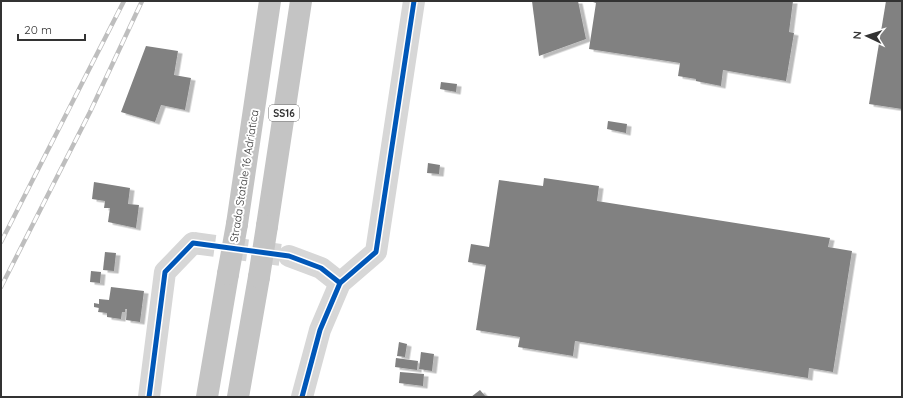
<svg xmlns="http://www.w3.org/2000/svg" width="903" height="398" viewBox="0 0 903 398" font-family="Quicksand,sans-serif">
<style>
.building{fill:#818181;filter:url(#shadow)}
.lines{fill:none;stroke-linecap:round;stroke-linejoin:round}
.minor-tunnel{stroke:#d6d6d6;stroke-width:22;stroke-dasharray:22 11;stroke-linecap:butt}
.minor{stroke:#d7d7d7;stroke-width:22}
.highway{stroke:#c4c4c4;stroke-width:22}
.rail-casing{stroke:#bebebe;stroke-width:4.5}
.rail{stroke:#fff;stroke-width:3;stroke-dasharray:9;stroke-linecap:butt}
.highway-bridge{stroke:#c4c4c4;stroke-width:22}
.cycleway-casing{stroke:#fff;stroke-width:8}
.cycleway{stroke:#0057b8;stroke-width:5}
.labels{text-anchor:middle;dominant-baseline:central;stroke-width:4;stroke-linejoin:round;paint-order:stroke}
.shield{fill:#fff;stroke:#707070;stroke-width:1}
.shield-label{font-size:10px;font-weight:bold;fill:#333}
.street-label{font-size:11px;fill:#333;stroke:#fff}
</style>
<defs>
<filter id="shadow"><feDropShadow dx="4.5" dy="2.5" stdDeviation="0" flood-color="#0004"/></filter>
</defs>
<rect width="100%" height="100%" fill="#fff"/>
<g class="building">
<polygon points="532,1 578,1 586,39 539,56"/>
<polygon points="590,1 793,1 789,32 794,33 786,81 723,70 721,86 696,81 696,79 678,76 680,63 589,49 596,3"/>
<polygon points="886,1 902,1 902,109 869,104"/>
<polygon points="146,46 178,51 174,75 191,78 185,110 161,105 155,122 121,112"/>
<polygon points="441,82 457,84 456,92 440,89"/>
<polygon points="608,121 627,124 626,133 607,129"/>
<polygon points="428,163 440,165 439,174 427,173"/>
<polygon points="544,178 599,186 597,201 830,238 828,247 852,251 833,372 809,368 808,378 575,341 573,356 518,347 520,337 476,330 486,265 468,262 471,244 489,247 499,180 543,186"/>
<polygon points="94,182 130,188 128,204 139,205 136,228 108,222 110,208 104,208 105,201 92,199"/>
<polygon points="105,252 116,253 114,271 103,270"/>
<polygon points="91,271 101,272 100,283 90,282"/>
<polygon points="111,287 144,291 140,322 126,320 127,309 125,309 125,312 122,312 121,319 107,317 107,313 98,312 99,308 94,307 94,303 99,304 99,299 109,300"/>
<polygon points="399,342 407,344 405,357 397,356"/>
<polygon points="421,352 434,354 432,371 419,369"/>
<polygon points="396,358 418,361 417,370 395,367"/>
<polygon points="400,372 424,374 423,386 399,383"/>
<polygon points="480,390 486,397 471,397"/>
</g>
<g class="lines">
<polyline class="minor-tunnel" points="193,243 289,256"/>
<g class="minor">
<polyline points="289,256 321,268 340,283"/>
<polyline points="149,397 165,272 193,243"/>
<polyline points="302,397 320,330 340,283 376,252 414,1"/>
</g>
<g class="highway">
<polyline points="237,224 270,1"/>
<polyline points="267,226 301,1"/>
<polyline points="207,397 228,274"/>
<polyline points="238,397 259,277"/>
</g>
<g class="rail-casing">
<g id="rail">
<polyline points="1,242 124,1"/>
<polyline points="1,287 90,112 142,1"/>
</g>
</g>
<use href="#rail" class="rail"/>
<g class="highway-bridge">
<polyline points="228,274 237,224"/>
<polyline points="259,277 267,226"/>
</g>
<g class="cycleway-casing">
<g id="cycleway">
<polyline points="149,397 165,272 193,243 289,256 321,268 340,283"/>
<polyline points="302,397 320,330 340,283 376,252 414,1"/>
</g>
</g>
<use href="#cycleway" class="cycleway"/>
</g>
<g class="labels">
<rect class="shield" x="269" y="105" width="30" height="16" rx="3"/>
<g class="shield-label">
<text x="284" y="113">SS16</text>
</g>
<g class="street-label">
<text transform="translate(244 176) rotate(-81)">Strada Statale 16 Adriatica</text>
</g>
</g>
<rect width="903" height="398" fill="none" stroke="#333333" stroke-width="4"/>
<g transform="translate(867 36) rotate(274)" stroke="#ffffff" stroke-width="3" paint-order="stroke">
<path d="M0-3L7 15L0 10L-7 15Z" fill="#333333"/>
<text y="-6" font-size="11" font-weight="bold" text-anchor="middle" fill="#333333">N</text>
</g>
<path d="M18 34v6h67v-6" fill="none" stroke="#333333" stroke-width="2"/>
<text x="24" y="34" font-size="12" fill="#333333" stroke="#ffffff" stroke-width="3" paint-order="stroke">20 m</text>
</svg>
